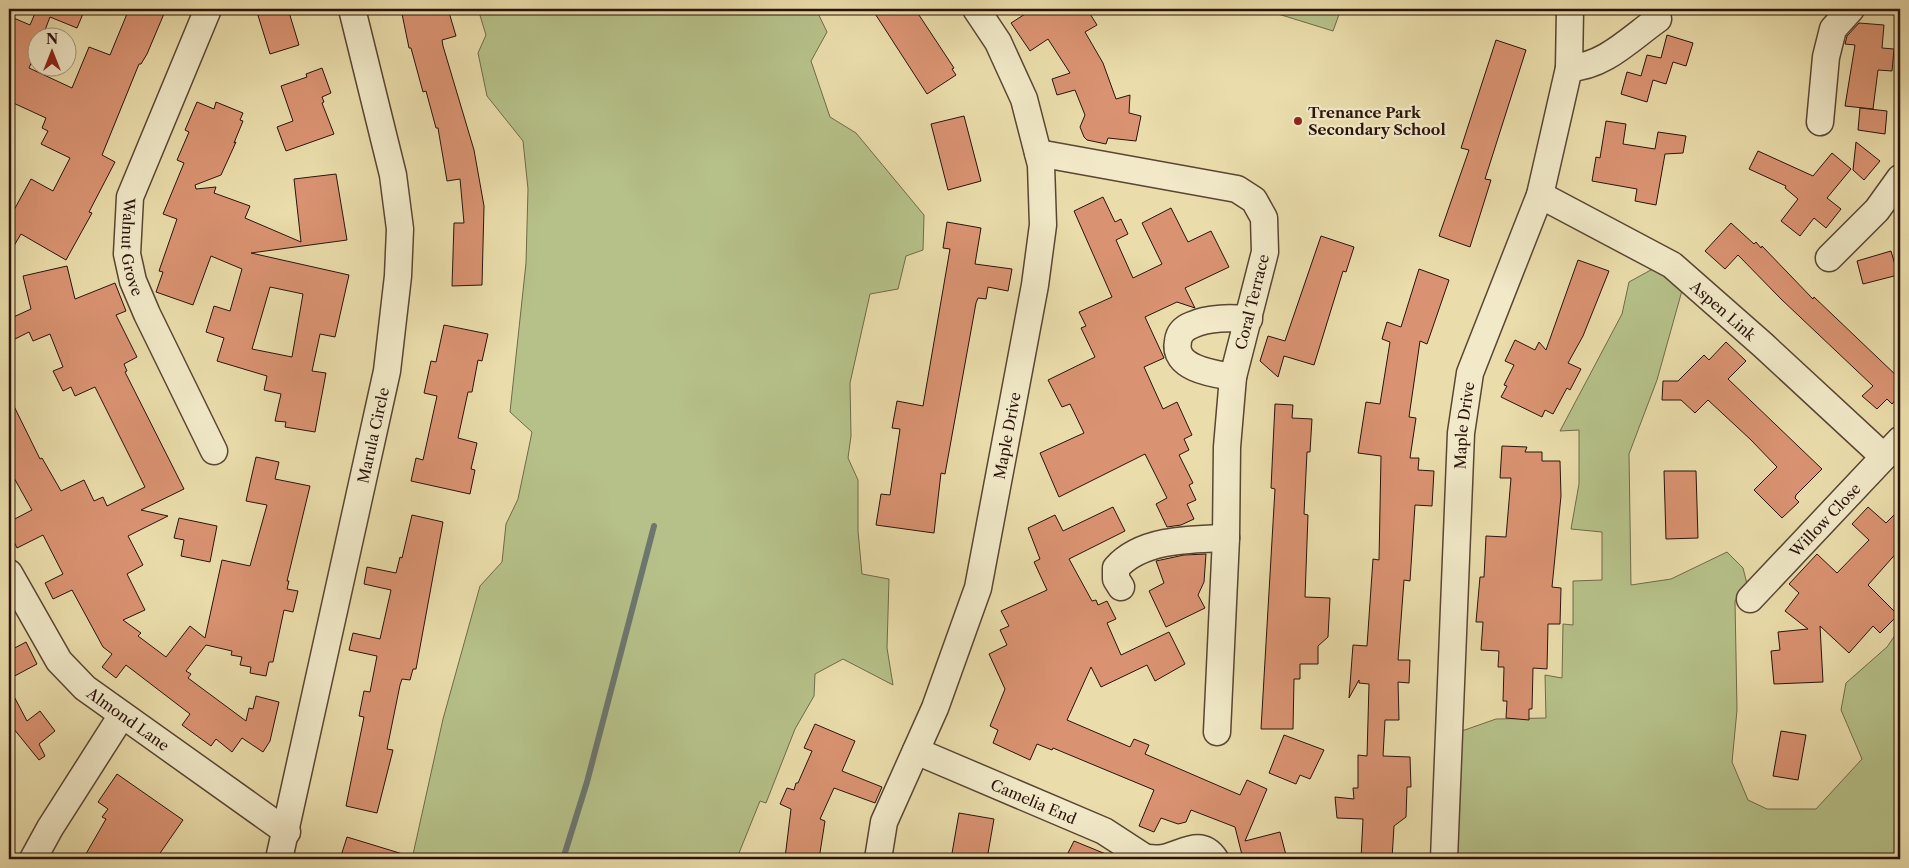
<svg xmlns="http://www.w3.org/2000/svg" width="1909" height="868" viewBox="0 0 1909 868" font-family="'Libre Caslon Text',serif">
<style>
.green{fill:#b6c189;stroke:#706a4a}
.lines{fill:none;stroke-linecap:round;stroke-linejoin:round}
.stream{stroke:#6d776f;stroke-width:6}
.building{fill:#da9372;stroke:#2a130b;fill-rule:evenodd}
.minor-casing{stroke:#5a4633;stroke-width:29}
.minor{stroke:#f1e9c8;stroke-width:26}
.poi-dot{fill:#8f2418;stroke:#f1e9c8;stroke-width:2}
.labels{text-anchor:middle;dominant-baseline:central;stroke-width:4.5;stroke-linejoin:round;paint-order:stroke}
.poi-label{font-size:15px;font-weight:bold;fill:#2a130b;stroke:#f1e9c8;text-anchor:start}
.street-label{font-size:15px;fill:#2a130b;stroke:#f1e9c8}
</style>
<rect width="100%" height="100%" fill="#eaddab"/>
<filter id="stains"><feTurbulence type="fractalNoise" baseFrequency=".004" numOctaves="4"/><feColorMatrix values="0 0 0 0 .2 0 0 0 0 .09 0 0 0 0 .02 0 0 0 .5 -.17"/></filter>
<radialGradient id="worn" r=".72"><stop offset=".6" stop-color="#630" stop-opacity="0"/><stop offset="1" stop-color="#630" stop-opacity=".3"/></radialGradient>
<g class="green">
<polygon points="478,9 816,9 827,32 811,61 830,117 856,133 924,215 923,250 906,256 898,289 870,294 850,383 851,436 848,458 858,480 858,531 862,574 889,579 887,648 893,685 843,659 815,674 814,696 795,729 766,803 760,801 739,853 759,859 412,859 443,719 480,586 502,562 506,524 518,499 532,432 510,412 526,263 528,189 523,141 487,96 478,53 486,35"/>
<polygon points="1262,9 1341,9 1333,31"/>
<polygon points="1658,266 1683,287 1657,380 1629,454 1631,585 1671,579 1727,552 1743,568 1747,584 1735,601 1737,710 1732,762 1748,800 1767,809 1816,809 1862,759 1841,710 1846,683 1887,647 1900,628 1900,859 1456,859 1459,732 1496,719 1546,718 1545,675 1562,678 1563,624 1573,625 1573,581 1602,580 1602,532 1571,529 1579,484 1579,430 1560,431 1622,314 1629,282"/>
</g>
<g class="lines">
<polyline class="stream" points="563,859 587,782 654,526"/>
</g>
<g class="building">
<polygon points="31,9 85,9 77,28 50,17 42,38 38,38 38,47 29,68 72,88 89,47 110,55 129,9 166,9 147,54 141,64 139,64 102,155 115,162 89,212 92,213 66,260 21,234 9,254 9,219 31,179 53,191 70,158 41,144 48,131 42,128 46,118 9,101 9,16 30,25 36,11"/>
<polygon points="256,9 288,9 299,45 270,54"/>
<polygon points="401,9 448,9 456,36 442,40 443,46 474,150 484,206 482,285 452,286 454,223 464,223 460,179 447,181 438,128 436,128 426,91 423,92 411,48 409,48"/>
<polygon points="872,9 915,9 954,68 952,69 956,75 927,94"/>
<polygon points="1033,9 1087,9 1097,25 1085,32 1103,63 1116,99 1130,95 1129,113 1141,116 1136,141 1108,138 1106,144 1087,140 1084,137 1080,127 1085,115 1075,90 1057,95 1052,79 1070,73 1048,39 1030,51 1011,23"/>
<polygon points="1859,23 1884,25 1882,48 1894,49 1892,71 1878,70 1873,109 1845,106 1855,45 1845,44 1847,36"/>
<polygon points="1667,35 1693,43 1686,66 1673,62 1666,84 1653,80 1647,102 1621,94 1627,72 1641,76 1647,55 1661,58"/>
<polygon points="1496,40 1526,50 1485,179 1491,180 1470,247 1439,236 1469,150 1461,148"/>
<polygon points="322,68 331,93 322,97 324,102 322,103 334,134 286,151 277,127 293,121 281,86 307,77 306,74"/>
<path d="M197,102L214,109L216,102L243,113L240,120L243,121L234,143L236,142L221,175L195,185L196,189L216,187L214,193L250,206L245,218L301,242L294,179L336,174L347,240L251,253L349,275L335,337L320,334L312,371L326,373L315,432L285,427L286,422L275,421L281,394L264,390L267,376L217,361L224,338L206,332L214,306L230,311L242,269L211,256L193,305L156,292L163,272L159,271L177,219L163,214L184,163L177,160L189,132L185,130ZM270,287L303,294L292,357L252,349Z"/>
<polygon points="1860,108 1887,111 1885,134 1858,130"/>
<polygon points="964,116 981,181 948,190 931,124"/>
<polygon points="1606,121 1626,124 1623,144 1655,149 1658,132 1686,136 1683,153 1665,154 1656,205 1635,201 1637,189 1592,181 1596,157 1600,158"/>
<polygon points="1856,142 1880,161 1864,180 1853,170"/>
<polygon points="1758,151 1813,176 1832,153 1851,169 1827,198 1841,209 1826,228 1814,218 1800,236 1781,221 1798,199 1785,188 1786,186 1749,169"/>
<polygon points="1103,197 1115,222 1121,219 1128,234 1116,240 1133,278 1162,264 1142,223 1171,208 1188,242 1211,231 1229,267 1185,288 1195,308 1177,302 1145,317 1164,358 1144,367 1163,409 1177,402 1192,435 1184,439 1189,450 1179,455 1193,483 1189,485 1196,500 1187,504 1194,519 1181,525 1167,527 1156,504 1167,498 1145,454 1059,497 1040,453 1084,433 1070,404 1062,407 1048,380 1095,357 1081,328 1086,326 1079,312 1112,297 1074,211"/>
<polygon points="947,222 981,228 975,264 1012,269 1008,291 988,287 986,299 978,298 976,303 945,474 941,473 934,533 876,525 881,494 890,495 900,429 892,428 897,401 923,406 950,249 943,248"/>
<polygon points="1731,223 1754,244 1756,242 1761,248 1762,246 1813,299 1814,297 1900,379 1900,395 1892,404 1887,399 1877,409 1862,396 1873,386 1781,299 1738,255 1725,269 1705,251"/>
<polygon points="1321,236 1354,247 1346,272 1343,271 1314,365 1284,356 1278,377 1260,361 1268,336 1285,341"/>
<polygon points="1891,251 1898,275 1863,284 1857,261"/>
<polygon points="1578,260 1609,271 1583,336 1568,363 1581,369 1570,390 1567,388 1553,414 1545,410 1542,417 1501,397 1507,386 1504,385 1514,365 1505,361 1515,340 1535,350 1539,342 1546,350"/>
<polygon points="67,266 75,299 115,283 126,311 116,315 137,357 124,364 127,371 125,372 184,489 141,510 168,516 128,536 143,565 127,574 145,610 123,620 141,633 138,636 166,657 190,626 205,638 222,560 250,566 267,505 246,501 256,457 279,462 275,479 310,486 287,581 289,581 287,589 298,591 293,612 284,610 273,662 269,662 266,676 250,673 251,667 240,665 242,657 231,655 232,651 206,645 186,671 191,674 188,678 246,721 249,708 253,709 256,696 279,702 270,741 263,752 242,738 232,752 216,739 211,746 182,725 190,714 126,665 116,678 102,667 112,654 103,647 72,590 53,599 45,583 63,574 43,535 17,548 9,532 9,522 32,510 9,469 9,396 40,459 42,458 61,491 84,480 94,501 103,497 107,506 145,487 95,387 75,396 71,387 63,391 53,371 63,367 50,334 33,341 29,332 9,342 9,319 31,309 23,276"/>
<polygon points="1419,269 1449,280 1427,344 1420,341 1409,417 1416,418 1410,458 1419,458 1418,470 1434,471 1432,506 1415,505 1410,581 1404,580 1398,660 1410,660 1409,683 1398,682 1399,720 1385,720 1383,756 1410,757 1411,787 1407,787 1406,817 1394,826 1392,859 1361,859 1363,819 1337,818 1335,797 1354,799 1353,788 1358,788 1358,755 1367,756 1369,684 1359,683 1359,680 1349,698 1353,645 1367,646 1373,559 1379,560 1381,456 1358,453 1366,402 1380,404 1390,342 1382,339 1387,322 1401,327"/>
<polygon points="444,325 488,334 482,361 478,360 472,392 468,392 458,438 477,443 471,469 475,470 470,494 411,481 416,458 423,460 437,396 424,393 431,361 436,362"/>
<polygon points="1726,342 1746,361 1728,379 1822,469 1796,495 1795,498 1799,502 1782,518 1754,490 1777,467 1751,440 1708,400 1695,413 1681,400 1662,400 1663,381 1678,381 1704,355 1709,360"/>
<polygon points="1275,404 1293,405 1292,418 1312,419 1310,452 1307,452 1304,514 1308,515 1305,597 1330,598 1328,637 1318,646 1318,664 1300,664 1300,679 1294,679 1293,729 1261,729 1275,489 1271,488"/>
<polygon points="1502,446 1527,447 1525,452 1542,452 1542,461 1560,461 1561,496 1552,587 1561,588 1560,624 1548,624 1547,669 1533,668 1532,709 1529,709 1529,720 1506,718 1507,701 1503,701 1504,667 1498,667 1499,651 1481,650 1483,622 1476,622 1480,577 1484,577 1486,536 1506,537 1511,478 1500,478"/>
<polygon points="1664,471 1696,471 1698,538 1666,539"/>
<polygon points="1113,507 1125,531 1069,559 1092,601 1096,600 1098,605 1107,601 1116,619 1107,623 1121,655 1169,632 1185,664 1155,681 1147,665 1101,687 1091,667 1067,720 1130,747 1134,739 1149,745 1145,754 1240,795 1247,780 1267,789 1245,841 1280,832 1287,859 1243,859 1235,827 1191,810 1186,822 1178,824 1161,818 1154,832 1139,826 1154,790 1053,748 1052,750 1037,744 1030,760 993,743 998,730 990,726 1005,689 989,654 1007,645 1000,630 1009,626 1001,611 1047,590 1034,562 1040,559 1028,528 1055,515 1063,531"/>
<polygon points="1868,507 1886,523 1900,509 1900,549 1868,585 1898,615 1880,633 1873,626 1849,653 1820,626 1823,682 1774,684 1771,651 1780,650 1778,632 1808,629 1785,611 1799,593 1789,584 1817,554 1837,573 1869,540 1852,524"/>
<polygon points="412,515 443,522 416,669 413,669 410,680 402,679 400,685 387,749 393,750 377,813 346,806 364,717 359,716 364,691 370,692 377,656 349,650 353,633 380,639 391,590 364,584 367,567 396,573 400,557 402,558"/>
<polygon points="179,518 217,526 210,562 181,556 184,540 174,538"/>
<polygon points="1206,554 1204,582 1198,595 1205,608 1166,627 1149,591 1164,583 1156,561 1184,555"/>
<polygon points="26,642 37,664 9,679 9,651"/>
<polygon points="9,687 27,721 40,711 55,731 39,744 45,756 39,760 9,723"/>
<polygon points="815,724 855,741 842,771 882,787 875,803 834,788 820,819 825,821 819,859 785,858 791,809 780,804 787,788 794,790 796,783 798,783 812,751 804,748"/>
<polygon points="1781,731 1806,735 1798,780 1773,776"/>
<polygon points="1284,735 1324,750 1310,779 1300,775 1296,784 1269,773"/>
<polygon points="117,774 183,820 156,859 83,859 106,819 102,817 108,809 98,802"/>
<polygon points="959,813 994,819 987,859 951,859"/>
<polygon points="347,837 406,855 406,859 340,859"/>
<polygon points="1074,841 1118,859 1065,859"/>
</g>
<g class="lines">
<g class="minor-casing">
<g id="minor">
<path id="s1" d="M208,9L130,197L127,254L133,281L147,314L214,451"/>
<path d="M1569,68C1604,67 1631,38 1658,19"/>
<polyline points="1820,122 1826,57 1833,29 1851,9"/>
<polyline points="1038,153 1237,189 1254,200 1264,218 1265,252 1233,377 1227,447 1226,538 1217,732"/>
<path id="s2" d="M1540,195L1672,265L1763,345L1884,457"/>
<polyline points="1829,258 1877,210 1900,178"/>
<path d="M1233,377C1215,374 1172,369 1178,341C1179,333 1184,328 1192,325C1209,317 1231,318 1249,319"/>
<path id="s3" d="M9,573L59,661L85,688L287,832"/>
<path d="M1121,587L1116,579V568C1141,539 1191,539 1226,538"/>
<path id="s4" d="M1750,599L1900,440"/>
<path id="s5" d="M916,751L1104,831L1147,859"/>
<path d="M1146,858C1152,858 1158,859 1163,858C1182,855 1200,837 1215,859"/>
<polyline points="33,859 50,828 122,715"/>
<path id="s6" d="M279,859L387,371L398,276L400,229L393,175L352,9"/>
<path id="s7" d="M878,859L884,822L935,708L978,588L1035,285L1043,225L1041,165L1024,99L998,42L976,9"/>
<path id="s8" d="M1444,859L1461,433L1470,373L1540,195L1569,68L1570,9"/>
</g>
</g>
<use href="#minor" class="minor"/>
</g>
<circle class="poi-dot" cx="1298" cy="121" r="5"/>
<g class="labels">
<g class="poi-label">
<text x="1308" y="112">Trenance Park<tspan x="1308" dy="17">Secondary School</tspan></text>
</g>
<g class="street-label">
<text stroke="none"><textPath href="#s1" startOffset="254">Walnut Grove</textPath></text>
<text transform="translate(1252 302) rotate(-76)">Coral Terrace</text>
<text stroke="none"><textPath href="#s2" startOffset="218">Aspen Link</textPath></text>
<text stroke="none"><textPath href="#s8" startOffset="434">Maple Drive</textPath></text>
<text stroke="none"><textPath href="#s6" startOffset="434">Marula Circle</textPath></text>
<text stroke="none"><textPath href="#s7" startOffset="445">Maple Drive</textPath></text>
<text stroke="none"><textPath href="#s4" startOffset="109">Willow Close</textPath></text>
<text stroke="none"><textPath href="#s3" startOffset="192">Almond Lane</textPath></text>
<text stroke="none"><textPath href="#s5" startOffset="128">Camelia End</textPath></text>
</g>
</g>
<rect width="1909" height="868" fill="none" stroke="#eaddab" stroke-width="30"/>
<rect x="10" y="10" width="1889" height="848" fill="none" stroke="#2a130b" stroke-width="2.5"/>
<rect x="15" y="15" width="1879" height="838" fill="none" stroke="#2a130b"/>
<g transform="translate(52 52)"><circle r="24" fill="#f1e9c8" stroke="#a1937c"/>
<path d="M0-4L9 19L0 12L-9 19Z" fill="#8f2418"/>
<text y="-8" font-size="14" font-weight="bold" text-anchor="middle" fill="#2a130b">N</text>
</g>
<rect width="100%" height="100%" filter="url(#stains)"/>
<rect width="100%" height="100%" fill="url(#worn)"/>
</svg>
